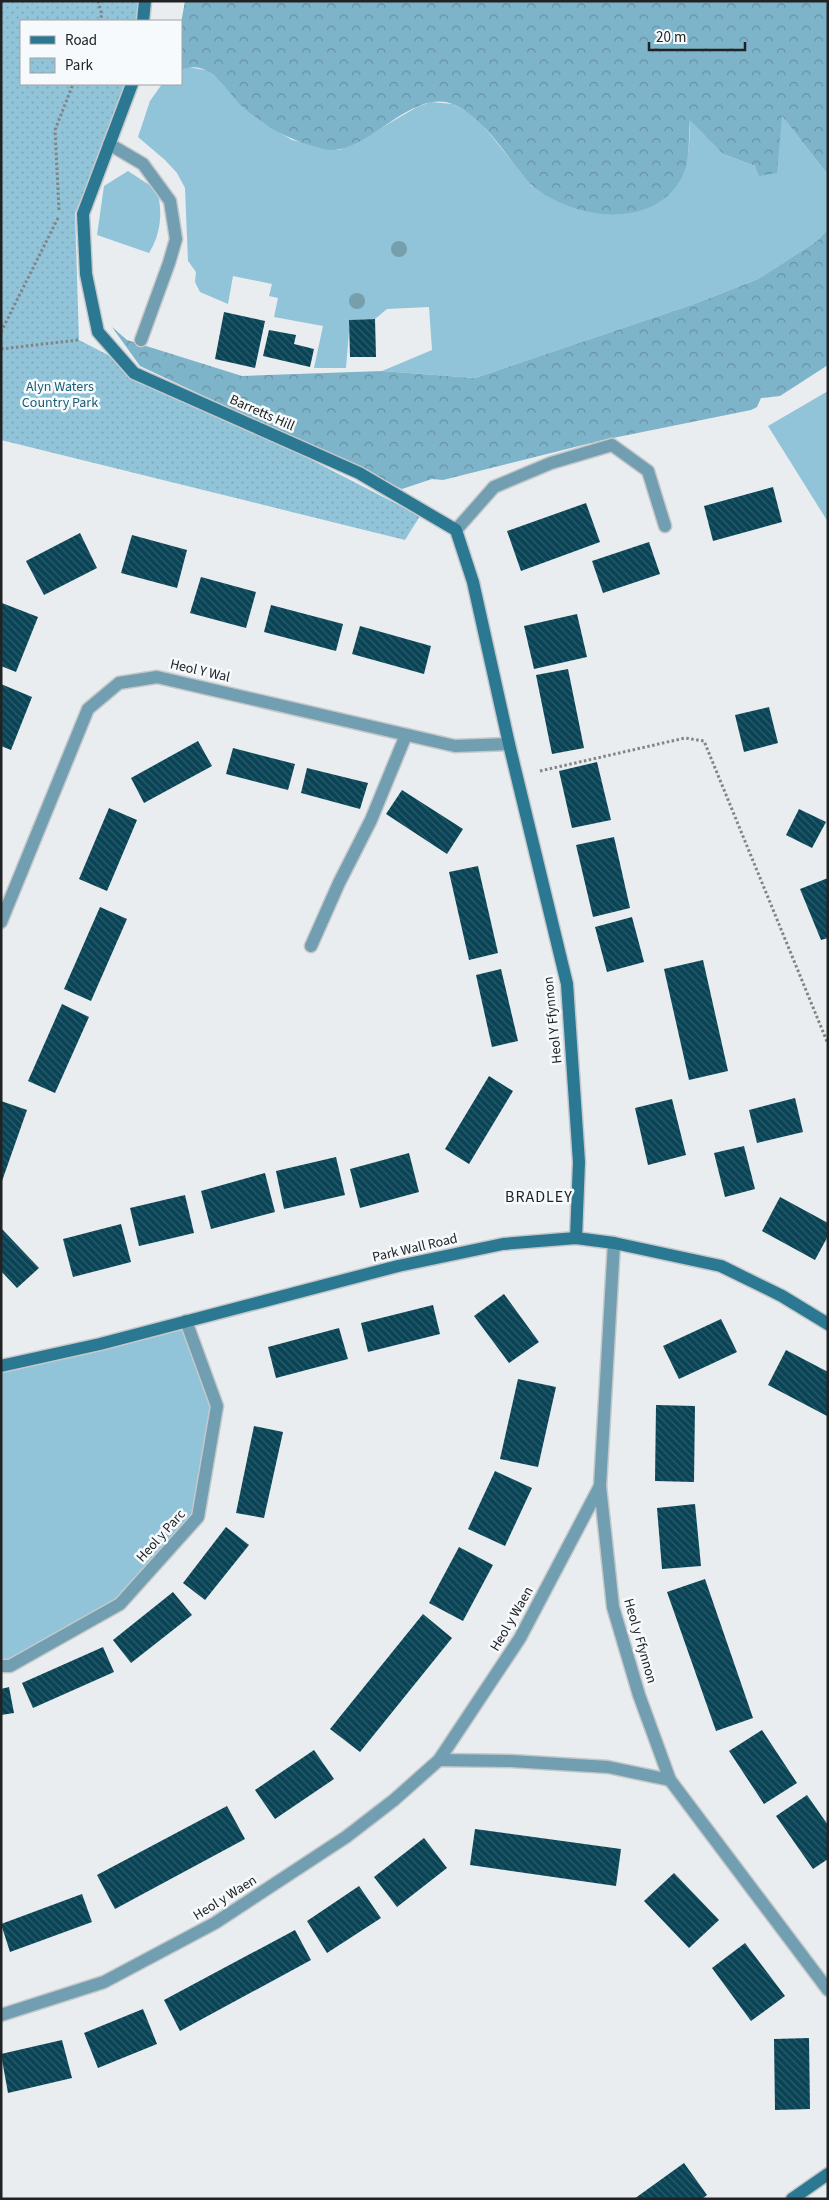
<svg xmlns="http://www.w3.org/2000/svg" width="829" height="2200" viewBox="0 0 829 2200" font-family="'Source Sans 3',sans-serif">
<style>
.green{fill:#91c4d8}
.forest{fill:url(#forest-crowns)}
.park{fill:url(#park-dots)}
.building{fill:url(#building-back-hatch)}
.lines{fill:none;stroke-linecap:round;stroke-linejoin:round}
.lane-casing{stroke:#c5c8ca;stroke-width:15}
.street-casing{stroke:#c5c8ca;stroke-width:15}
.secondary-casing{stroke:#c5c8ca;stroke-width:15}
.path{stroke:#828486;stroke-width:3;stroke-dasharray:2.5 2.5;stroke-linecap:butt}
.lane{stroke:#719fb1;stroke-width:12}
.street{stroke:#719fb1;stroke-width:12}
.secondary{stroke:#2b7892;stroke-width:12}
.tree{fill:#779eab}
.labels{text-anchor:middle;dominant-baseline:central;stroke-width:5;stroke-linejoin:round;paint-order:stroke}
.park-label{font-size:14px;fill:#195d74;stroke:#f6fafc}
.street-label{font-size:14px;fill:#212223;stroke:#f6fafc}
.quarter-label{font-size:16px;letter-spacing:1px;fill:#212223;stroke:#f6fafc}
</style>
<defs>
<pattern id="forest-crowns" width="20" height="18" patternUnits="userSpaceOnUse" patternTransform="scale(1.25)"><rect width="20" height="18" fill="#7eb4c9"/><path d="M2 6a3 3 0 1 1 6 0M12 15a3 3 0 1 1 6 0" fill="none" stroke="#6792a3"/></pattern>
<pattern id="park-dots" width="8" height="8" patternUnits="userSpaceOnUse" patternTransform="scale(1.25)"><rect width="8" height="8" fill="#91c4d8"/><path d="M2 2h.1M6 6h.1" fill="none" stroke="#7da8b9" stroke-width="1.8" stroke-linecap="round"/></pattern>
<pattern id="building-back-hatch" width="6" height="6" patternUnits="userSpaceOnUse" patternTransform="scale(1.25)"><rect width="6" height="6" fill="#094456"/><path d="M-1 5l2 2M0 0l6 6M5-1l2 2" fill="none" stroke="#2d5c6b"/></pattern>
</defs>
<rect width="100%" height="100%" fill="#e9edef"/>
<g class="green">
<path d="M187,67L206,70L223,82L243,107L269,126L292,140L339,150L354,144L417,107L431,102L453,104L477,118L532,186L659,202C690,174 689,158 690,119L723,154L755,166L782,116L828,175V229L817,241L758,279L694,304L475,378L382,371L432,350L429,307L387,309L375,319L350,320L346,368H314L323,326L274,317L278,298L269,296L272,284L233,276L228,304L200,292L195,282L196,272L188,261L185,188L177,173L165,160L138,137L150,101L162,84H181V70Z"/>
<path d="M128,171L157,190C163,212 161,234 149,253L97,235L104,186Z"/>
<polygon points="828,391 828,522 768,426"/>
<polygon points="186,1321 217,1406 198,1517 120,1604 1,1666 1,1366"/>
</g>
<g class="forest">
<path d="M185,1H828V175L782,116L777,173L759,176L755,166L723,154L690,120C688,140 691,161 681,179C651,231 573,219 533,186C527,182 523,174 518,169C499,145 483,119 455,105C411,85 364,160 324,149C304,144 285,137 268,126C260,120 251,114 244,108C226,92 211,57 181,70V23Z"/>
<polygon points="828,229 828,365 780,396 761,398 757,407 751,410 603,440 443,480 432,479 402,489 140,366 112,327 127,340 242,376 382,371 475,378 694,304 758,279 817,241"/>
</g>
<polygon class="park" points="1,1 142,1 141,21 21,21 21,84 131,84 75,213 79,340 420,516 405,540 1,440"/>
<g class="building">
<polygon points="224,312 265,321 255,368 215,359"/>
<polygon points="375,319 376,357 350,357 349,320"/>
<polygon points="269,330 296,335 294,344 314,349 310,367 263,356"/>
<polygon points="773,487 782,522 713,541 704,506"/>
<polygon points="586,503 600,542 521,571 507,531"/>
<polygon points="80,533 97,568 44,595 26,561"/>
<polygon points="132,535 187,550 177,588 121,573"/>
<polygon points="649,542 660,574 603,593 592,561"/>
<polygon points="201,577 256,592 246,628 190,613"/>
<polygon points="2,603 38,617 16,672 1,666"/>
<polygon points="271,605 343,624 336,651 264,632"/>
<polygon points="577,614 587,657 534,669 524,626"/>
<polygon points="360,626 431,646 424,674 352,654"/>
<polygon points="568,669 584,748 552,754 536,675"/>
<polygon points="1,684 32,697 11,750 1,746"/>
<polygon points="769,707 778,743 744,752 735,715"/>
<polygon points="198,741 212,766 144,803 131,778"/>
<polygon points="233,748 295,764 288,790 226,774"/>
<polygon points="597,762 611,820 572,828 559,771"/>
<polygon points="307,768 368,783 360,809 301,793"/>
<polygon points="402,790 463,829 447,854 386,814"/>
<polygon points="109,808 137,820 107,891 79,879"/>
<polygon points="799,809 826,822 812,848 786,835"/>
<polygon points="614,837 630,908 593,917 576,845"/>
<polygon points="478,866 498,953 469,960 449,872"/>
<polygon points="828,878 828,938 821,940 800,889"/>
<polygon points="100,907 127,919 91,1001 64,989"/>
<polygon points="632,917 644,962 607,972 595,927"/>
<polygon points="703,960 728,1071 689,1080 664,969"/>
<polygon points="501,969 518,1041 492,1047 476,975"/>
<polygon points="62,1004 89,1017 55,1093 28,1081"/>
<polygon points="489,1076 513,1091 469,1164 445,1149"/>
<polygon points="795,1098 803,1132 757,1143 749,1110"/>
<polygon points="672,1099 686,1155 648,1165 635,1108"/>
<polygon points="1,1101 27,1110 2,1181 1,1181"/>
<polygon points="744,1146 755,1189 725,1197 714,1153"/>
<polygon points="409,1153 419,1192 360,1208 350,1169"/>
<polygon points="336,1157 345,1195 284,1209 276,1171"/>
<polygon points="265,1173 275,1212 211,1229 201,1191"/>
<polygon points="185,1195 194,1233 139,1246 130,1208"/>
<polygon points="780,1197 828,1223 828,1236 815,1260 762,1231"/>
<polygon points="121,1224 131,1262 73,1277 63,1239"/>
<polygon points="1,1228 39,1268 17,1288 1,1271"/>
<polygon points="504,1294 539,1342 509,1363 474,1316"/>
<polygon points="433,1305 440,1334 368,1352 361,1323"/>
<polygon points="721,1319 737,1352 679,1379 663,1346"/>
<polygon points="339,1328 348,1359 276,1378 268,1347"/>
<polygon points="786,1350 828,1372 827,1416 768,1385"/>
<polygon points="518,1379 556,1387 538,1467 500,1459"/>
<polygon points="656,1405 695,1406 694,1482 655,1481"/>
<polygon points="254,1426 283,1432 264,1518 236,1513"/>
<polygon points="495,1471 532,1488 505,1546 468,1529"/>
<polygon points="695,1504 701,1566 662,1569 657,1508"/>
<polygon points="226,1527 249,1545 205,1600 183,1583"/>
<polygon points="459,1547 493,1565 463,1621 429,1603"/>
<polygon points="705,1579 753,1718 716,1731 667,1592"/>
<polygon points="173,1592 192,1615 131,1663 113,1640"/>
<polygon points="423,1614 452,1638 360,1752 330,1729"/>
<polygon points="103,1647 114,1672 33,1708 22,1683"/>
<polygon points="9,1687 14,1713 1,1715 1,1689"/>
<polygon points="762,1730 797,1783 764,1804 729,1751"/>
<polygon points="314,1750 334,1779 275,1819 255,1790"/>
<polygon points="807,1795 828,1825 828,1859 813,1869 776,1816"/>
<polygon points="227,1806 245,1839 115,1909 97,1875"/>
<polygon points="475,1829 621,1849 616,1886 470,1865"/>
<polygon points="424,1838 447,1868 397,1907 374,1877"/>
<polygon points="674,1873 719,1920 689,1948 644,1901"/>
<polygon points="359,1886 381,1918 327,1953 307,1921"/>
<polygon points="82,1894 92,1922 10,1952 1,1924"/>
<polygon points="295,1930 311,1960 180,2031 164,2000"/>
<polygon points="745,1943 785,1996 751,2021 712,1968"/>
<polygon points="143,2009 157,2044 98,2068 84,2033"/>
<polygon points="809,2038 810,2109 775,2110 774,2039"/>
<polygon points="62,2040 72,2078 8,2093 1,2054"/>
<polygon points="684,2163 707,2195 702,2199 634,2199"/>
</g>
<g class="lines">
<g class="lane-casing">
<g id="lane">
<polyline points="109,144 143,164 170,201 176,239 169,263 141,340"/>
<polyline points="456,530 494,487 551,463 612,445 648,471 665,526"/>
<polyline points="311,946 339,883 371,820 406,735"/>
</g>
</g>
<g class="street-casing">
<g id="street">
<polyline points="1,922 88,709 119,683 157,677 455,746 509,744"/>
<polyline points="614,1243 600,1486 613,1607 639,1695 670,1780 828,1990"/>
<polyline points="1,1666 10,1666 120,1604 198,1517 217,1406 186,1321"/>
<polyline points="439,1760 511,1761 608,1767 670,1780"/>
<polyline points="1,2015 104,1982 215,1923 346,1837 394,1800 439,1760 520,1638 600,1486"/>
</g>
</g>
<g class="secondary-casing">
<g id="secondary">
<polyline points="143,21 145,1"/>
<polyline points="132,84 83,214 86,274 98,332 134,373 359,473 456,530 473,582 509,744 567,984 579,1162 576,1238"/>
<polyline points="1,1366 100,1344 398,1266 503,1244 576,1238 614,1243 721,1266 782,1296 828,1324"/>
<polyline points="792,2199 828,2174"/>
</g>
</g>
<g class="path">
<polyline points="98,1 102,15 99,21"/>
<polyline points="59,210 55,130 73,84"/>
<polyline points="1,332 59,216"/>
<polyline points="1,349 78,340"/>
<polyline points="540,771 685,738 704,741 828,1044"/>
</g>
<use href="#lane" class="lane"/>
<use href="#street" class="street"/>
<use href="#secondary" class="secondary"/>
</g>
<g class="tree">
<circle cx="399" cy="249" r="8"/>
<circle cx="357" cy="301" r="8"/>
</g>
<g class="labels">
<g class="park-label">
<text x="60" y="387">Alyn Waters<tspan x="60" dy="16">Country Park</tspan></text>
</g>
<g class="street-label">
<text transform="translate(262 413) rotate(24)">Barretts Hill</text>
<text transform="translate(200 671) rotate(13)">Heol Y Wal</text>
<text transform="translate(553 1020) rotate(-96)">Heol Y Ffynnon</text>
<text transform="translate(415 1248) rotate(-13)">Park Wall Road</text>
<text transform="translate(161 1536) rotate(-48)">Heol y Parc</text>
<text transform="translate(512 1619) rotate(-60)">Heol y Waen</text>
<text transform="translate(640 1641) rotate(74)">Heol y Ffynnon</text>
<text transform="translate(225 1898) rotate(-32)">Heol y Waen</text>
</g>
<g class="quarter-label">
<text x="539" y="1197">BRADLEY</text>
</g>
</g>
<rect width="829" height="2200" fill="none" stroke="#212223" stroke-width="5"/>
<rect x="20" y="20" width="162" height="65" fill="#f6fafc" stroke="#a1a4a5"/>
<rect x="30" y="36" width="25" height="8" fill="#2b7892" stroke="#a1a4a5"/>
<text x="65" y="45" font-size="15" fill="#212223">Road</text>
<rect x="30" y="58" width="25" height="15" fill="url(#park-dots)" stroke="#a1a4a5"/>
<text x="65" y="70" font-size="15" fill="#212223">Park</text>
<path d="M649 42v8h96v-8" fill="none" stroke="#212223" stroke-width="2.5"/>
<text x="656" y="42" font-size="15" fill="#212223" stroke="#f6fafc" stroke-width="4" paint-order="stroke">20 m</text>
</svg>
